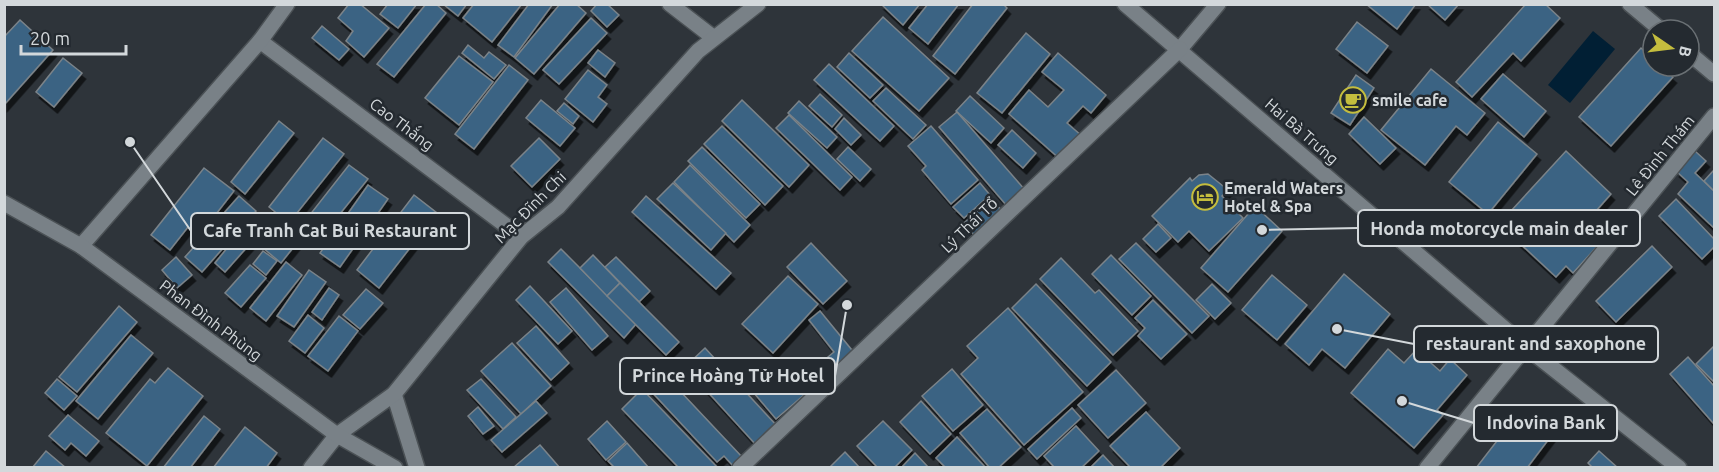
<svg xmlns="http://www.w3.org/2000/svg" width="1719" height="472" viewBox="0 0 1719 472" font-family="Ubuntu,sans-serif">
<style>
.water{fill:#011f34}
.building{fill:#3b6483;stroke:#7b8389;stroke-width:1.5;filter:url(#shadow)}
.lines{fill:none;stroke-linecap:round;stroke-linejoin:round}
.minor-casing{stroke:#4b5155;stroke-width:18}
.tertiary-casing{stroke:#4b5155;stroke-width:18}
.minor{stroke:#798187;stroke-width:15}
.tertiary{stroke:#798187;stroke-width:15}
.labels{text-anchor:middle;dominant-baseline:central;stroke-width:5;stroke-linejoin:round;paint-order:stroke}
.poi-label{font-size:16px;font-weight:bold;fill:#d3d8db;stroke:#242a30;text-anchor:start}
.street-label{font-size:16px;fill:#d3d8db;stroke:#242a30}
.leader{fill:none;stroke:#d3d8db;stroke-width:2}
.callout-dot{fill:#d3d8db;stroke:#242a30;stroke-width:2}
.callout{fill:#242a30;stroke:#d3d8db;stroke-width:2}
.callout-label{font-size:18px;text-anchor:middle;font-weight:bold;fill:#d3d8db}
</style>
<defs>
<filter id="shadow"><feDropShadow dx="3.5" dy="6" stdDeviation="0" flood-color="#0009"/></filter>
</defs>
<rect width="100%" height="100%" fill="#2e343a"/>
<polygon class="water" points="1593,31 1615,49 1570,103 1548,85"/>
<g class="building">
<polygon points="349,4 360,4 389,28 364,57 346,41 353,31 338,18"/>
<polygon points="388,4 417,4 398,28 380,14"/>
<polygon points="426,4 436,4 446,13 394,77 377,64"/>
<polygon points="443,4 467,4 458,16"/>
<polygon points="474,4 522,4 492,42 463,18"/>
<polygon points="529,4 553,4 514,57 498,45"/>
<polygon points="560,4 576,4 586,13 534,74 515,58"/>
<polygon points="597,4 607,4 619,15 607,27 591,11"/>
<polygon points="881,4 920,4 903,25"/>
<polygon points="928,4 959,4 928,44 909,28"/>
<polygon points="973,4 1003,4 1007,8 955,74 933,56"/>
<polygon points="1366,4 1416,4 1397,29"/>
<polygon points="1427,4 1459,4 1445,20"/>
<polygon points="1526,4 1545,4 1560,18 1521,61 1513,53 1472,97 1456,82"/>
<polygon points="883,17 949,78 919,111 852,51"/>
<polygon points="591,18 607,33 559,84 543,70"/>
<polygon points="20,20 53,50 4,105 4,37"/>
<polygon points="1357,22 1388,46 1367,73 1336,49"/>
<polygon points="322,26 349,49 339,60 312,38"/>
<polygon points="1026,33 1050,54 1002,113 977,93"/>
<polygon points="468,45 484,58 489,52 506,65 494,79 462,53"/>
<polygon points="1641,48 1653,59 1653,66 1660,66 1673,77 1611,146 1579,117"/>
<polygon points="598,50 615,63 605,77 588,63"/>
<polygon points="849,53 883,85 870,98 837,67"/>
<polygon points="1058,53 1106,95 1091,113 1083,106 1067,123 1082,136 1061,160 1009,114 1029,90 1048,107 1064,90 1042,72"/>
<polygon points="459,56 493,82 459,125 425,98"/>
<polygon points="63,58 82,73 54,107 36,92"/>
<polygon points="829,64 894,126 880,141 814,80"/>
<polygon points="509,65 528,80 474,149 455,134"/>
<polygon points="1431,69 1485,113 1467,135 1456,126 1425,165 1381,130"/>
<polygon points="588,70 607,85 598,97 607,104 593,122 565,99"/>
<polygon points="1503,74 1546,111 1524,137 1481,99"/>
<polygon points="1356,75 1374,88 1350,125 1331,113"/>
<polygon points="886,88 926,125 913,139 873,101"/>
<polygon points="820,94 842,115 832,127 809,106"/>
<polygon points="970,96 1004,128 991,143 956,111"/>
<polygon points="541,100 575,128 560,146 526,118"/>
<polygon points="742,100 809,165 789,187 722,121"/>
<polygon points="799,101 837,137 827,148 788,113"/>
<polygon points="564,103 579,116 573,124 557,111"/>
<polygon points="957,112 1025,190 1007,206 939,127"/>
<polygon points="789,115 852,177 840,190 776,128"/>
<polygon points="1364,117 1396,148 1380,164 1349,134"/>
<polygon points="844,118 861,135 851,145 835,129"/>
<polygon points="279,121 294,133 245,194 231,182"/>
<polygon points="1498,122 1537,154 1488,214 1449,182"/>
<polygon points="722,126 783,186 765,205 704,144"/>
<polygon points="931,126 978,180 951,204 922,170 926,166 908,146"/>
<polygon points="1012,130 1036,153 1023,168 998,145"/>
<polygon points="323,138 344,154 289,223 269,207"/>
<polygon points="539,138 560,159 532,187 511,166"/>
<polygon points="702,147 760,204 746,218 688,161"/>
<polygon points="848,147 871,169 860,181 837,159"/>
<polygon points="1566,151 1611,194 1596,211 1614,228 1573,273 1566,266 1556,277 1499,224"/>
<polygon points="1695,151 1706,161 1695,173 1714,191 1714,228 1678,194 1688,182 1676,171"/>
<polygon points="349,165 368,179 323,235 305,221"/>
<polygon points="690,165 750,225 734,242 674,182"/>
<polygon points="204,168 234,191 199,236 188,227 170,250 151,235"/>
<polygon points="1714,170 1714,191 1704,181"/>
<polygon points="1208,174 1228,190 1222,196 1243,218 1209,251 1189,231 1178,242 1152,216 1190,178 1192,181 1199,175"/>
<polygon points="673,183 726,233 711,250 657,199"/>
<polygon points="980,183 990,195 964,218 953,207"/>
<polygon points="368,185 388,199 340,267 320,253"/>
<polygon points="414,195 437,213 379,288 357,270"/>
<polygon points="239,196 256,211 202,272 185,257"/>
<polygon points="646,196 731,273 716,289 632,212"/>
<polygon points="991,199 1003,212 975,236 964,223"/>
<polygon points="1676,199 1714,239 1714,247 1702,259 1659,216"/>
<polygon points="1255,206 1282,231 1228,292 1201,268"/>
<polygon points="282,224 300,239 281,263 263,248"/>
<polygon points="1158,224 1171,238 1156,252 1143,239"/>
<polygon points="245,226 257,236 225,272 215,263"/>
<polygon points="811,243 847,281 823,304 787,267"/>
<polygon points="1136,243 1209,316 1192,333 1119,259"/>
<polygon points="1652,246 1672,267 1616,322 1596,301"/>
<polygon points="561,249 636,324 624,338 548,262"/>
<polygon points="263,251 277,261 266,275 253,264"/>
<polygon points="593,255 620,283 607,296 580,268"/>
<polygon points="1111,255 1151,296 1132,315 1092,274"/>
<polygon points="176,257 192,275 177,288 162,270"/>
<polygon points="616,257 650,291 639,302 605,267"/>
<polygon points="1061,258 1095,293 1099,290 1138,331 1113,355 1040,279"/>
<polygon points="286,262 302,275 266,321 250,308"/>
<polygon points="250,265 266,278 241,307 225,293"/>
<polygon points="309,270 326,282 294,327 277,316"/>
<polygon points="1344,274 1390,314 1345,368 1322,349 1309,365 1285,344"/>
<polygon points="1272,275 1307,305 1277,340 1242,310"/>
<polygon points="788,276 818,304 773,353 742,324"/>
<polygon points="620,283 679,342 666,355 607,296"/>
<polygon points="1036,284 1111,362 1087,386 1012,308"/>
<polygon points="1212,284 1231,303 1215,319 1196,300"/>
<polygon points="530,286 572,331 558,344 516,300"/>
<polygon points="329,288 339,295 322,320 312,312"/>
<polygon points="566,288 608,336 592,350 550,302"/>
<polygon points="366,289 383,303 360,329 343,315"/>
<polygon points="1153,300 1187,334 1161,359 1138,336 1145,328 1135,318"/>
<polygon points="119,306 137,322 77,392 59,377"/>
<polygon points="1008,308 1083,392 1024,445 961,374 978,358 967,346"/>
<polygon points="820,311 856,355 816,387 806,375 834,352 809,320"/>
<polygon points="308,315 324,328 305,353 289,341"/>
<polygon points="339,316 358,331 328,371 308,356"/>
<polygon points="536,326 569,363 551,380 517,343"/>
<polygon points="131,335 153,353 98,419 76,401"/>
<polygon points="512,343 551,386 521,414 481,371"/>
<polygon points="1714,346 1714,382 1696,364"/>
<polygon points="705,348 778,427 757,446 685,367"/>
<polygon points="1388,349 1404,363 1416,350 1440,371 1450,359 1467,375 1437,410 1443,415 1414,448 1351,393"/>
<polygon points="1688,357 1714,386 1714,424 1670,374"/>
<polygon points="168,368 203,396 147,466 106,433 150,379 155,383"/>
<polygon points="952,369 983,405 953,431 922,396"/>
<polygon points="782,370 804,395 776,419 754,393"/>
<polygon points="1116,370 1146,403 1108,438 1078,405"/>
<polygon points="663,373 743,458 734,467 724,456 717,462 648,388"/>
<polygon points="57,379 77,396 64,410 45,393"/>
<polygon points="481,379 516,417 503,429 467,390"/>
<polygon points="642,389 718,468 679,468 622,409"/>
<polygon points="536,401 547,413 502,452 491,440"/>
<polygon points="921,401 951,434 930,454 900,422"/>
<polygon points="1524,406 1555,431 1527,468 1476,468"/>
<polygon points="478,407 494,426 483,434 468,416"/>
<polygon points="1072,408 1081,418 1037,459 1028,449"/>
<polygon points="987,409 1021,447 998,468 990,468 960,433"/>
<polygon points="1146,412 1180,448 1160,468 1131,468 1110,446"/>
<polygon points="68,415 99,441 86,456 71,443 65,450 49,436"/>
<polygon points="204,416 220,429 190,468 163,468"/>
<polygon points="607,421 626,442 606,460 588,439"/>
<polygon points="883,421 912,450 894,468 878,468 857,446"/>
<polygon points="1076,426 1099,451 1081,468 1055,468 1044,456"/>
<polygon points="245,427 277,453 266,468 213,468"/>
<polygon points="957,437 986,468 946,468 936,458"/>
<polygon points="627,443 649,468 615,468 608,461"/>
<polygon points="540,445 560,468 514,468 514,467"/>
<polygon points="46,451 66,468 32,468"/>
<polygon points="1599,451 1618,468 1593,468 1588,463"/>
<polygon points="845,452 860,468 829,468"/>
<polygon points="915,453 929,468 901,468"/>
<polygon points="1103,455 1115,468 1090,468"/>
</g>
<g class="lines">
<g class="minor-casing">
<g id="minor">
<polyline points="670,4 714,38"/>
<polyline points="1630,4 1661,30"/>
<polyline points="260,41 521,237"/>
<polyline points="1180,49 1218,4"/>
<polyline points="1689,53 1714,74"/>
<polyline points="81,246 260,41 287,4"/>
<polyline points="394,394 417,468"/>
<polyline points="311,468 337,435 394,394 521,237 558,207 698,51 758,4"/>
<polyline points="1427,468 1714,116"/>
</g>
</g>
<g class="tertiary-casing">
<g id="tertiary">
<polyline points="1125,4 1526,347 1679,468"/>
<polyline points="4,203 81,246 337,435 395,468"/>
<polyline points="740,468 1180,49"/>
</g>
</g>
<use href="#minor" class="minor"/>
<use href="#tertiary" class="tertiary"/>
</g>
<defs>
<g id="cafe-ring" transform="scale(1.35)"><circle r="9.5" fill="#242a30" stroke="#c4bd3e" stroke-width="1.5"/><path d="M-5.5-4.5H6V0H3Q3 3.5 0 3.5H-2.5Q-5.5 3.5-5.5 0ZM3-3.2v2h1.7v-2ZM-6 4.5H4V6H-6Z" fill="#c4bd3e"/></g>
<g id="hotel-ring" transform="scale(1.35)"><circle r="9.5" fill="#242a30" stroke="#c4bd3e" stroke-width="1.5"/><path d="M-6-4.5h1.5V1H6V5H4.5V3h-9V5H-6ZM-4 0a1.8 1.8 0 1 1 3.6 0ZM.5 0V-2.5h3Q6-2.5 6 0Z" fill="#c4bd3e"/></g>
</defs>
<g fill-rule="evenodd">
<use href="#cafe-ring" x="1353" y="100"/>
<use href="#hotel-ring" x="1205" y="197"/>
</g>
<g class="labels">
<g class="poi-label">
<text x="1372" y="100">smile cafe</text>
<text x="1224" y="188">Emerald Waters<tspan x="1224" dy="18">Hotel &amp; Spa</tspan></text>
</g>
<g class="street-label">
<text transform="translate(402 124) rotate(37)">Cao Thắng</text>
<text transform="translate(1302 131) rotate(41)">Hai Bà Trưng</text>
<text transform="translate(1660 155) rotate(-51)">Lê Đình Thám</text>
<text transform="translate(530 207) rotate(-45)">Mạc Đĩnh Chi</text>
<text transform="translate(969 225) rotate(-44)">Lý Thái Tổ</text>
<text transform="translate(211 320) rotate(37)">Phan Đình Phùng</text>
</g>
</g>
<path class="leader" d="M1262 230L1358 228M130 142L191 231M1337 329L1414 344M847 305L835 376M1402 401L1474 423"/>
<g class="callout-dot">
<circle cx="1262" cy="230" r="6"/>
<circle cx="130" cy="142" r="6"/>
<circle cx="1337" cy="329" r="6"/>
<circle cx="847" cy="305" r="6"/>
<circle cx="1402" cy="401" r="6"/>
</g>
<g class="callout">
<rect x="1358" y="210" width="282" height="36" rx="6"/>
<rect x="191" y="213" width="278" height="36" rx="6"/>
<rect x="1414" y="326" width="244" height="36" rx="6"/>
<rect x="620" y="358" width="215" height="36" rx="6"/>
<rect x="1474" y="405" width="143" height="36" rx="6"/>
</g>
<g class="callout-label">
<text x="1499" y="235">Honda motorcycle main dealer</text>
<text x="330" y="237">Cafe Tranh Cat Bui Restaurant</text>
<text x="1536" y="350">restaurant and saxophone</text>
<text x="728" y="382">Prince Hoàng Tử Hotel</text>
<text x="1546" y="429">Indovina Bank</text>
</g>
<rect width="1719" height="472" fill="none" stroke="#d3d8db" stroke-width="12"/>
<g transform="translate(1671 48) rotate(104)"><circle r="28" fill="#242a30" stroke="#6a7074" stroke-width="1.5"/>
<path d="M0-4.5L10 22L0 15L-10 22Z" fill="#c4bd3e"/>
<text y="-9" font-size="16" font-weight="bold" text-anchor="middle" fill="#d3d8db">B</text>
</g>
<path d="M21 45v9h105v-9" fill="none" stroke="#d3d8db" stroke-width="3"/>
<text x="30" y="45" font-size="18" fill="#d3d8db" stroke="#242a30" stroke-width="4.5" paint-order="stroke">20 m</text>
</svg>
